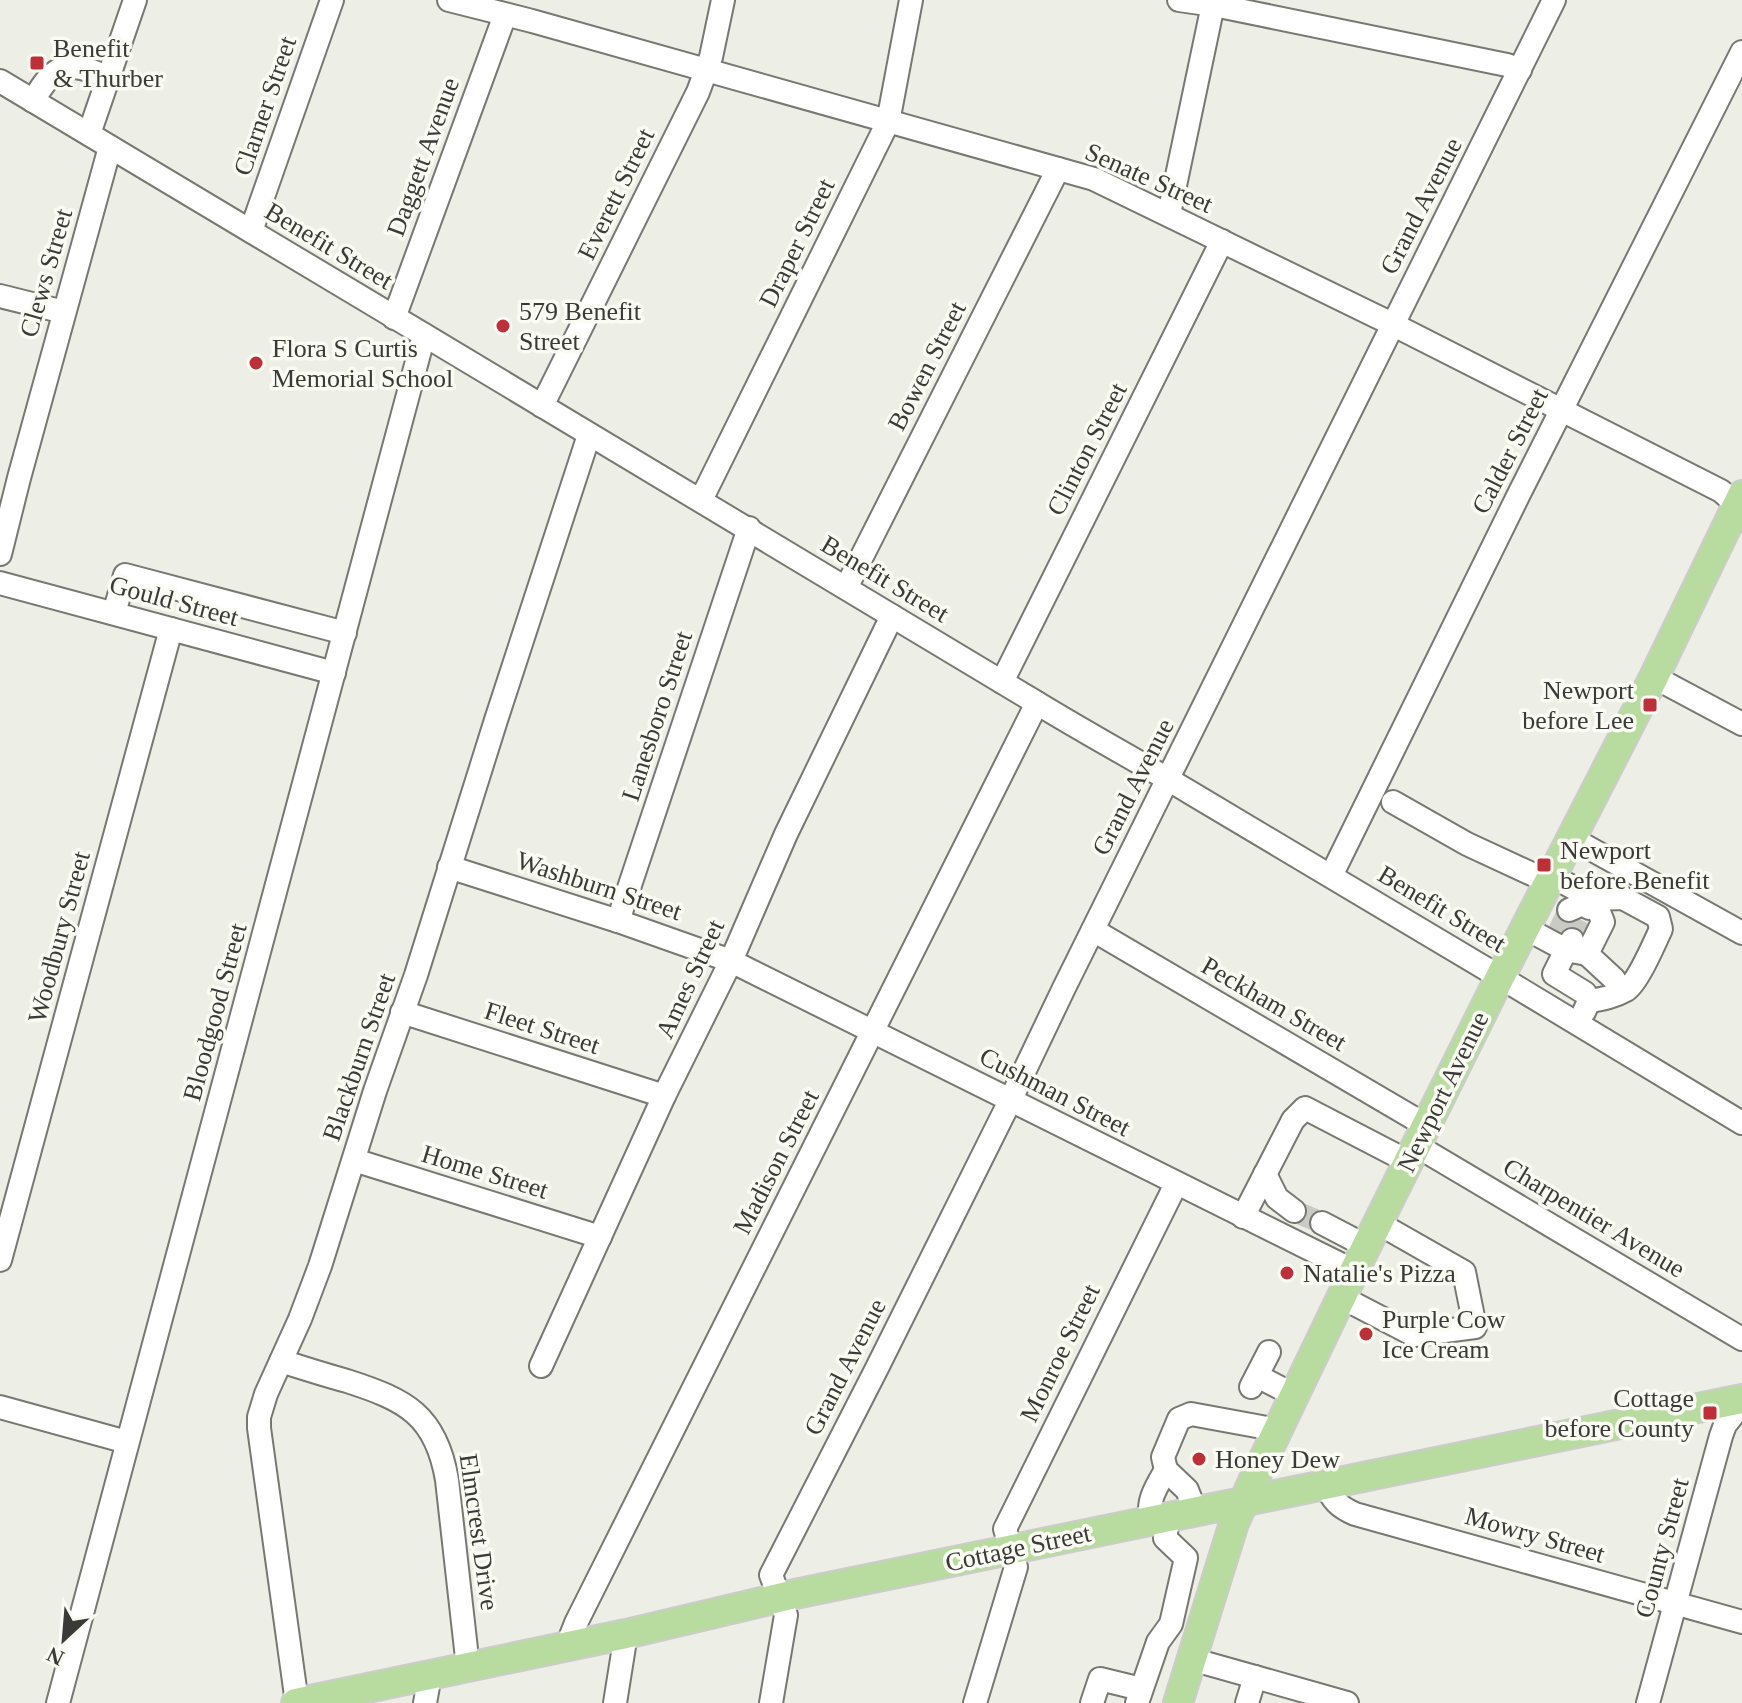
<svg xmlns="http://www.w3.org/2000/svg" width="1742" height="1703" viewBox="0 0 1742 1703" font-family="Georgia,serif">
<style>
.lines{fill:none;stroke-linecap:round;stroke-linejoin:round}
.minor-tunnel{stroke:#c9cac3;stroke-width:22;stroke-dasharray:22 11;stroke-linecap:butt}
.minor-casing{stroke:#777871;stroke-width:26}
.major-casing{stroke:#cccccb;stroke-width:32}
.minor{stroke:#fff;stroke-width:22}
.major{stroke:#b8dba0;stroke-width:28}
.poi-dot{fill:#bf2f3a;stroke:#fafbf3;stroke-width:3}
.labels{text-anchor:middle;dominant-baseline:central;stroke-width:7;stroke-linejoin:round;paint-order:stroke}
.poi-label{font-size:26px;fill:#3a3b38;stroke:#fafbf3;text-anchor:start}
.street-label{font-size:26px;fill:#3a3b38;stroke:#fafbf3}
</style>
<rect width="100%" height="100%" fill="#edeee6"/>
<g class="lines">
<g class="minor-tunnel">
<polyline points="1558,933 1569,910"/>
<polyline points="1572,940 1583,918"/>
<polyline points="1294,1211 1322,1223"/>
</g>
<g class="minor-casing">
<g id="minor">
<polyline points="449,0 532,21 1094,179 1392,324 1721,491 1742,509"/>
<polyline points="1179,0 1214,5 1507,65 1520,70"/>
<path d="M0,81C344,287 689,493 1032,700C1084,732 1138,761 1191,793C1375,902 1559,1012 1742,1123"/>
<path d="M33,101C56,61 67,61 108,77"/>
<polyline points="89,134 135,0"/>
<polyline points="1169,214 1214,0"/>
<polyline points="251,231 332,0"/>
<polyline points="0,296 64,312"/>
<polyline points="394,318 505,15"/>
<polyline points="542,406 698,92 711,57 723,0"/>
<polyline points="701,500 888,122 911,0"/>
<polyline points="0,554 19,478 110,147"/>
<polyline points="0,583 334,673"/>
<polyline points="846,588 1058,169"/>
<polyline points="114,613 125,575 345,633"/>
<polyline points="1654,677 1742,724"/>
<polyline points="1002,682 1222,241"/>
<polyline points="1393,802 1467,844 1549,882"/>
<polyline points="1571,838 1742,933"/>
<polyline points="449,867 618,921 731,961 1354,1271"/>
<polyline points="1331,876 1519,494 1742,52"/>
<polyline points="1552,876 1594,899 1589,908"/>
<path d="M1569,910L1594,899L1623,898L1658,917L1661,929C1654,944 1638,982 1626,990C1614,997 1602,999 1589,1001"/>
<polyline points="618,921 749,528"/>
<polyline points="1525,928 1566,950 1554,974 1585,993 1589,1001 1584,1012"/>
<polyline points="1093,930 1427,1126"/>
<polyline points="1572,940 1566,950 1587,954 1603,922 1594,899"/>
<polyline points="1587,954 1614,979 1621,991"/>
<polyline points="402,1012 664,1096"/>
<polyline points="1417,1146 1742,1339"/>
<polyline points="354,1160 600,1237"/>
<polyline points="1265,1174 1277,1198 1294,1211"/>
<polyline points="1243,1217 1293,1120 1305,1108 1409,1162"/>
<polyline points="1322,1223 1366,1246"/>
<polyline points="0,1260 171,629"/>
<polyline points="1341,1297 1414,1335 1475,1327 1464,1272 1378,1223"/>
<path d="M281,1361C303,1368 325,1375 347,1381C406,1400 436,1415 447,1480L468,1667"/>
<polyline points="541,1366 664,1096 731,961 786,834 892,616"/>
<polyline points="1257,1376 1294,1395"/>
<polyline points="1251,1387 1269,1352"/>
<polyline points="0,1407 127,1442"/>
<path d="M1326,1485C1332,1500 1339,1507 1355,1514L1742,1622"/>
<polyline points="1195,1510 1187,1490 1166,1470 1163,1457 1179,1419 1191,1414 1278,1430"/>
<path d="M1150,1520C1148,1499 1155,1489 1166,1470"/>
<polyline points="567,1646 576,1623 1037,703"/>
<polyline points="1191,1659 1347,1703"/>
<polyline points="58,1703 424,335"/>
<polyline points="297,1703 259,1428 259,1417 266,1394 300,1319 320,1266 375,1091 416,975 496,720 589,435"/>
<polyline points="425,1703 430,1675"/>
<polyline points="615,1703 626,1634"/>
<polyline points="771,1703 786,1615 771,1575 876,1370 1010,1101 1064,988 1554,0"/>
<polyline points="975,1703 1016,1567 1005,1529 1176,1184"/>
<polyline points="1092,1703 1100,1679 1141,1689"/>
<polyline points="1137,1703 1158,1642 1171,1624 1186,1558 1165,1538 1169,1516"/>
<polyline points="1247,1703 1255,1677"/>
<polyline points="1648,1703 1721,1436 1725,1425 1736,1411"/>
</g>
</g>
<g class="major-casing">
<g id="major">
<polyline points="296,1703 626,1634 795,1594 1742,1399"/>
<polyline points="1178,1703 1234,1523 1255,1477 1354,1271 1500,977 1654,677 1742,495"/>
</g>
</g>
<use href="#minor" class="minor"/>
<use href="#major" class="major"/>
</g>
<g class="poi-dot">
<rect x="29" y="55" width="16" height="16" rx="4"/>
<circle cx="503" cy="326" r="8"/>
<circle cx="256" cy="363" r="8"/>
<rect x="1642" y="697" width="16" height="16" rx="4"/>
<rect x="1536" y="857" width="16" height="16" rx="4"/>
<circle cx="1287" cy="1273" r="8"/>
<circle cx="1366" cy="1334" r="8"/>
<rect x="1702" y="1405" width="16" height="16" rx="4"/>
<circle cx="1199" cy="1459" r="8"/>
</g>
<g class="labels">
<g class="poi-label">
<text x="53" y="48">Benefit<tspan x="53" dy="30">&amp; Thurber</tspan></text>
<text x="519" y="311">579 Benefit<tspan x="519" dy="30">Street</tspan></text>
<text x="272" y="348">Flora S Curtis<tspan x="272" dy="30">Memorial School</tspan></text>
<text x="1634" y="690" text-anchor="end">Newport<tspan x="1634" dy="30">before Lee</tspan></text>
<text x="1560" y="850">Newport<tspan x="1560" dy="30">before Benefit</tspan></text>
<text x="1303" y="1273">Natalie's Pizza</text>
<text x="1382" y="1319">Purple Cow<tspan x="1382" dy="30">Ice Cream</tspan></text>
<text x="1694" y="1398" text-anchor="end">Cottage<tspan x="1694" dy="30">before County</tspan></text>
<text x="1215" y="1459">Honey Dew</text>
</g>
<g class="street-label">
<text transform="translate(265 106) rotate(-71)">Clarner Street</text>
<text transform="translate(423 157) rotate(-70)">Daggett Avenue</text>
<text transform="translate(1149 178) rotate(24)">Senate Street</text>
<text transform="translate(616 194) rotate(-64)">Everett Street</text>
<text transform="translate(1421 206) rotate(-63)">Grand Avenue</text>
<text transform="translate(797 243) rotate(-64)">Draper Street</text>
<text transform="translate(329 246) rotate(31)">Benefit Street</text>
<text transform="translate(46 273) rotate(-74)">Clews Street</text>
<text transform="translate(927 366) rotate(-63)">Bowen Street</text>
<text transform="translate(1087 449) rotate(-63)">Clinton Street</text>
<text transform="translate(1510 451) rotate(-63)">Calder Street</text>
<text transform="translate(885 579) rotate(31)">Benefit Street</text>
<text transform="translate(174 601) rotate(15)">Gould Street</text>
<text transform="translate(657 716) rotate(-72)">Lanesboro Street</text>
<text transform="translate(1133 787) rotate(-63)">Grand Avenue</text>
<text transform="translate(599 886) rotate(18)">Washburn Street</text>
<text transform="translate(1442 909) rotate(31)">Benefit Street</text>
<text transform="translate(59 937) rotate(-75)">Woodbury Street</text>
<text transform="translate(690 979) rotate(-65)">Ames Street</text>
<text transform="translate(1274 1004) rotate(30)">Peckham Street</text>
<text transform="translate(215 1012) rotate(-75)">Bloodgood Street</text>
<text transform="translate(542 1028) rotate(18)">Fleet Street</text>
<text transform="translate(359 1057) rotate(-71)">Blackburn Street</text>
<text transform="translate(1055 1092) rotate(27)">Cushman Street</text>
<text transform="translate(1443 1092) rotate(-64)">Newport Avenue</text>
<text transform="translate(776 1162) rotate(-63)">Madison Street</text>
<text transform="translate(485 1172) rotate(17)">Home Street</text>
<text transform="translate(1594 1218) rotate(31)">Charpentier Avenue</text>
<text transform="translate(1060 1353) rotate(-64)">Monroe Street</text>
<text transform="translate(845 1367) rotate(-63)">Grand Avenue</text>
<text transform="translate(479 1532) rotate(82)">Elmcrest Drive</text>
<text transform="translate(1535 1535) rotate(16)">Mowry Street</text>
<text transform="translate(1018 1548) rotate(-12)">Cottage Street</text>
<text transform="translate(1662 1548) rotate(-75)">County Street</text>
</g>
</g>
<g transform="translate(64 1639) rotate(206)" stroke="#fafbf3" stroke-width="6" paint-order="stroke">
<path d="M0-6L14 30L0 20L-14 30Z" fill="#3a3b38"/>
<text y="-12" font-size="22" font-weight="bold" text-anchor="middle" fill="#3a3b38">N</text>
</g>
</svg>
